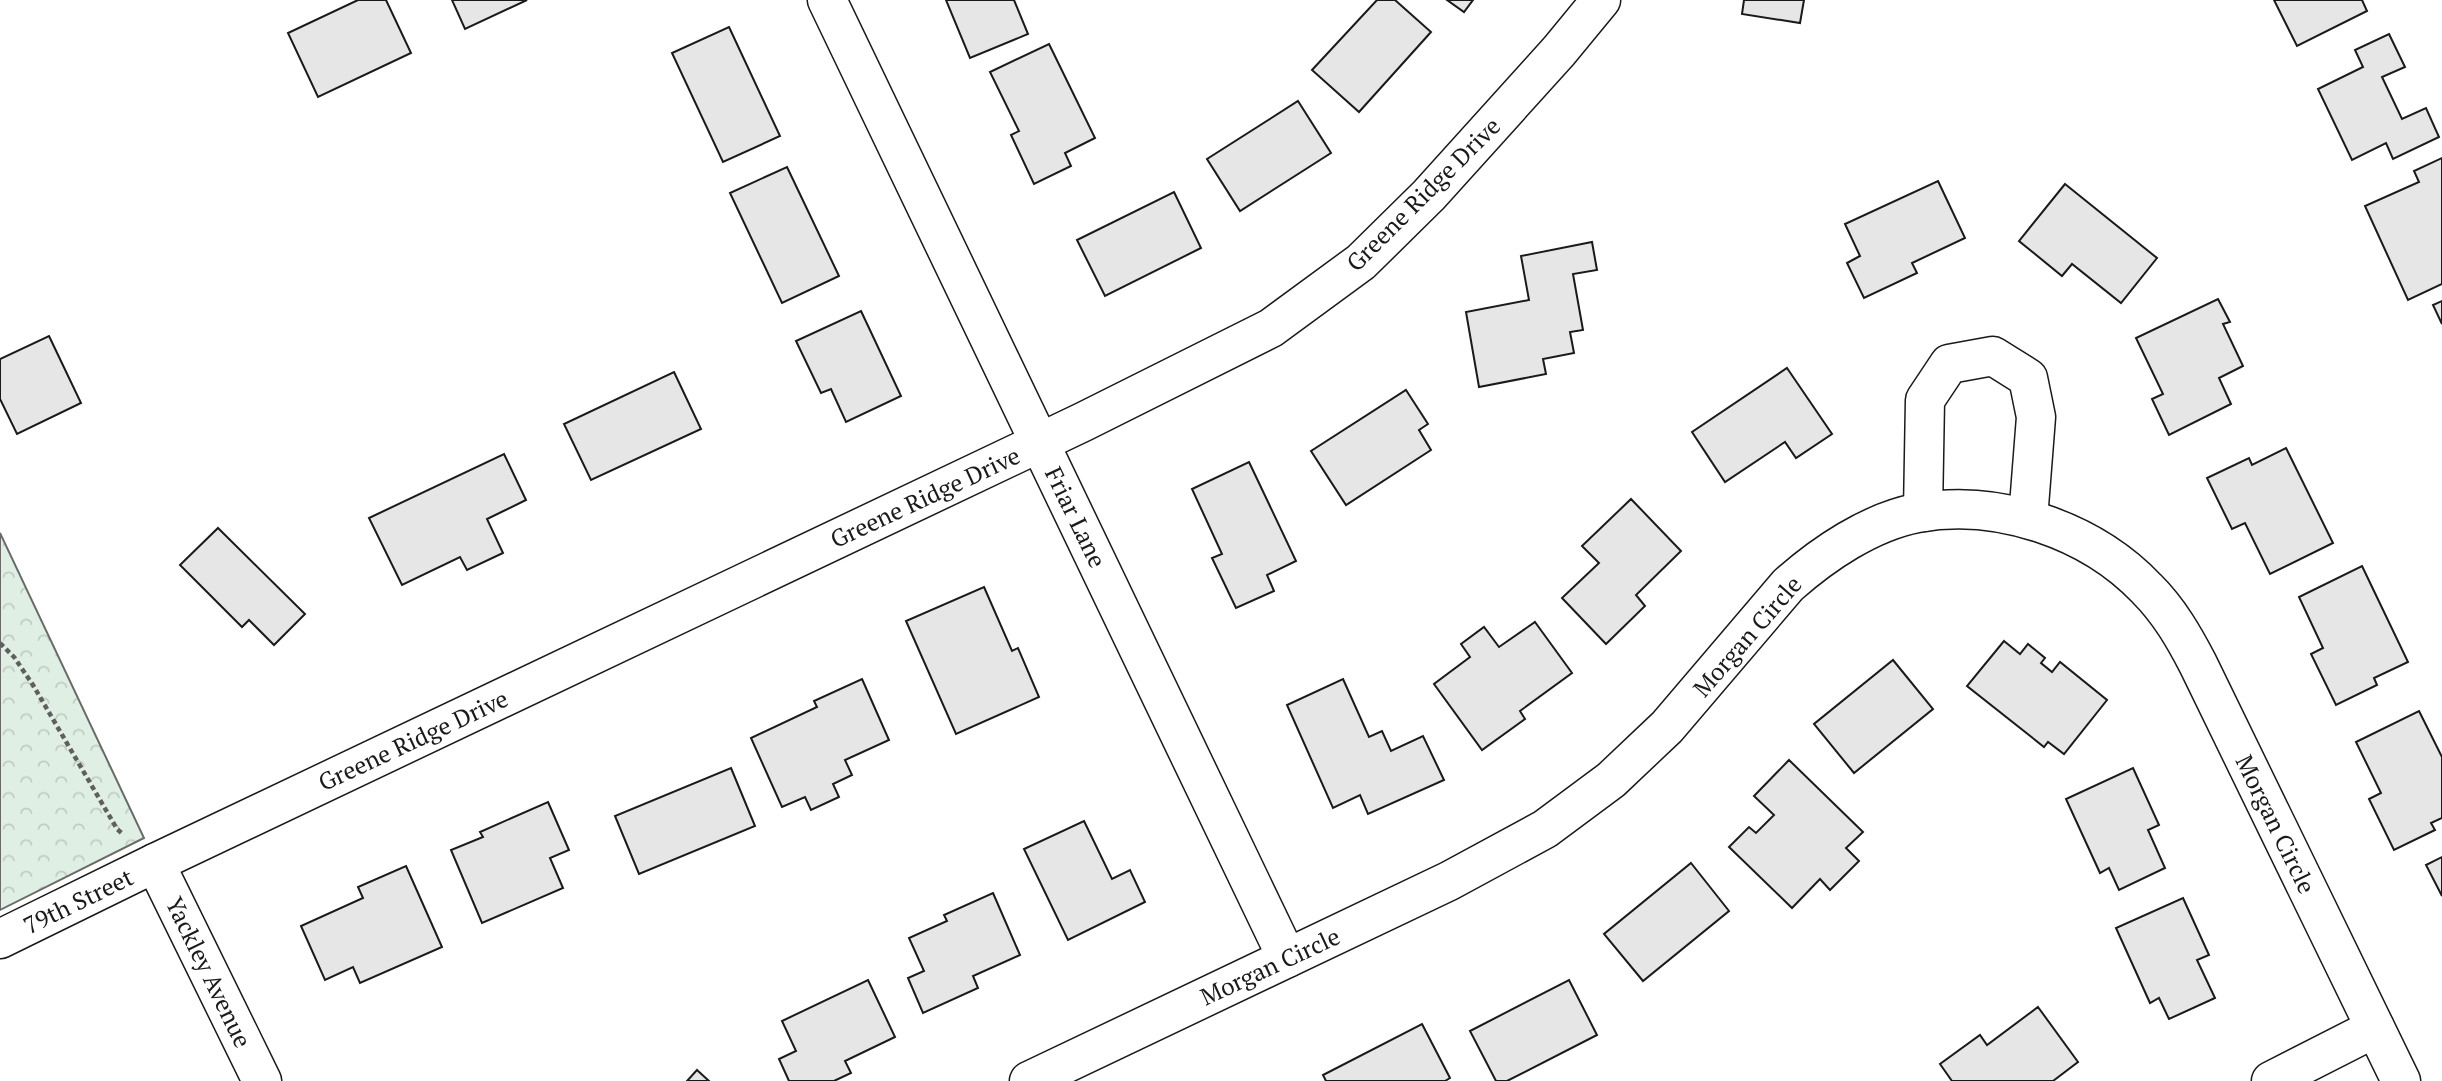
<svg xmlns="http://www.w3.org/2000/svg" width="2442" height="1081" viewBox="0 0 2442 1081" font-family="'PT Serif',serif">
<style>
.park{fill:url(#park-crowns);stroke:#6a6a6a;stroke-width:2}
.building{fill:#e6e6e6;stroke:#1a1a1a;stroke-width:2}
.lines{fill:none;stroke-linecap:round;stroke-linejoin:round}
.minor-casing{stroke:#1a1a1a;stroke-width:41}
.path{stroke:#5f5f5f;stroke-width:4.5;stroke-dasharray:5 3.5;stroke-linecap:butt}
.minor{stroke:#fff;stroke-width:38}
.labels{text-anchor:middle;dominant-baseline:central;stroke-width:5;stroke-linejoin:round;paint-order:stroke}
.street-label{font-size:24px;fill:#1a1a1a;stroke:#fff}
</style>
<defs>
<pattern id="park-crowns" width="20" height="18" patternUnits="userSpaceOnUse" patternTransform="scale(1.75)"><rect width="20" height="18" fill="#e0efe3"/><path d="M2 6a3 3 0 1 1 6 0M12 15a3 3 0 1 1 6 0" fill="none" stroke="#c0ccc2"/></pattern>
</defs>
<rect width="100%" height="100%" fill="#fff"/>
<polygon class="park" points="0,533 144,838 0,910"/>
<g class="building">
<polygon points="358,0 386,0 411,53 318,97 288,33"/>
<polygon points="452,0 527,0 465,29"/>
<polygon points="946,0 1014,0 1028,34 970,58"/>
<polygon points="1377,0 1395,0 1431,32 1359,112 1312,70"/>
<polygon points="1447,0 1473,0 1464,12"/>
<polygon points="1744,0 1804,0 1800,23 1742,14"/>
<polygon points="2274,0 2362,0 2367,11 2297,46"/>
<polygon points="729,27 780,136 723,162 672,53"/>
<polygon points="2389,34 2405,67 2382,77 2402,119 2426,108 2439,137 2393,159 2386,143 2352,160 2318,89 2363,67 2355,50"/>
<polygon points="1049,44 1095,138 1065,153 1071,166 1034,184 1011,135 1019,131 990,72"/>
<polygon points="1298,101 1331,153 1240,211 1207,159"/>
<polygon points="2442,158 2442,284 2408,300 2365,206 2419,182 2414,171"/>
<polygon points="787,167 839,276 782,303 730,193"/>
<polygon points="1938,181 1965,238 1912,263 1917,273 1864,298 1847,263 1860,256 1845,224"/>
<polygon points="2065,184 2157,258 2121,303 2072,264 2062,276 2019,241"/>
<polygon points="1174,192 1201,248 1105,296 1077,240"/>
<polygon points="1592,242 1597,270 1573,274 1583,330 1570,332 1574,353 1543,359 1546,374 1479,387 1466,312 1529,300 1521,256"/>
<polygon points="2218,299 2230,322 2223,324 2243,366 2219,378 2231,404 2169,435 2152,399 2163,394 2136,338"/>
<polygon points="2442,301 2442,324 2433,305"/>
<polygon points="861,311 901,396 846,422 831,389 821,393 796,341"/>
<polygon points="49,336 81,403 17,434 0,399 0,359"/>
<polygon points="1787,368 1832,434 1796,458 1785,442 1725,482 1692,432"/>
<polygon points="674,372 701,429 591,480 564,424"/>
<polygon points="1406,390 1428,424 1419,430 1431,450 1346,505 1311,451"/>
<polygon points="2286,448 2333,543 2270,574 2245,523 2232,529 2207,478 2249,458 2252,465"/>
<polygon points="504,454 526,500 487,519 503,553 467,570 460,557 402,585 369,518"/>
<polygon points="1249,462 1296,561 1267,575 1274,591 1236,608 1212,558 1222,554 1192,489"/>
<polygon points="1631,499 1681,551 1636,595 1645,606 1606,644 1562,598 1599,563 1582,546"/>
<polygon points="218,528 305,614 274,645 249,620 242,627 180,565"/>
<polygon points="2362,566 2408,662 2374,678 2377,685 2336,705 2311,654 2323,648 2299,597"/>
<polygon points="984,587 1012,651 1018,648 1039,697 956,734 906,621"/>
<polygon points="1535,622 1572,673 1520,711 1525,719 1482,750 1434,684 1470,657 1461,644 1484,627 1499,647"/>
<polygon points="2004,641 2020,654 2028,644 2045,658 2041,663 2052,672 2060,662 2107,700 2064,754 2048,742 2044,747 1967,686"/>
<polygon points="1893,660 1933,709 1854,773 1814,724"/>
<polygon points="862,679 889,740 845,760 852,775 833,784 839,797 811,810 805,797 782,807 751,738 817,707 814,701"/>
<polygon points="1343,679 1369,737 1382,731 1391,751 1423,736 1444,780 1368,814 1360,795 1333,808 1287,705"/>
<polygon points="2419,711 2442,757 2442,818 2431,823 2435,830 2394,850 2369,799 2381,793 2356,742"/>
<polygon points="1789,760 1863,832 1846,848 1859,861 1830,890 1820,879 1792,908 1729,847 1749,827 1756,833 1774,815 1754,796"/>
<polygon points="731,768 755,826 639,874 615,816"/>
<polygon points="2133,768 2159,825 2148,830 2165,868 2119,890 2109,868 2100,873 2066,799"/>
<polygon points="548,802 569,850 550,858 563,888 482,923 451,850 483,837 480,832"/>
<polygon points="1084,821 1112,879 1130,870 1145,902 1068,940 1024,849"/>
<polygon points="2442,857 2442,896 2426,865"/>
<polygon points="1691,863 1729,911 1643,981 1604,934"/>
<polygon points="406,866 442,947 360,983 353,967 325,980 301,926 363,898 358,887"/>
<polygon points="993,893 1020,955 973,976 978,988 923,1013 908,978 924,971 909,938 947,921 944,915"/>
<polygon points="2183,898 2209,955 2197,960 2215,998 2169,1019 2159,998 2150,1003 2116,928"/>
<polygon points="868,980 895,1037 845,1061 851,1073 834,1081 789,1081 779,1059 796,1051 782,1021"/>
<polygon points="1569,980 1597,1035 1507,1081 1496,1081 1470,1031"/>
<polygon points="2038,1007 2078,1062 2053,1081 1952,1081 1940,1064 1980,1035 1987,1045"/>
<polygon points="1422,1024 1450,1078 1445,1081 1326,1081 1323,1075"/>
<polygon points="697,1070 709,1081 687,1081"/>
</g>
<g class="lines">
<g class="minor-casing">
<g id="minor">
<polyline points="827,0 1287,958"/>
<polyline points="1923,512 1925,400 1949,364 1993,356 2028,378 2036,417 2028,519"/>
<polyline points="155,863 262,1081"/>
<polyline points="0,939 155,863 1083,422 1271,328 1361,262 1429,195 1559,51 1601,0"/>
<path d="M1029,1081L1449,881L1545,829L1611,780L1667,727L1788,585C1823,554 1870,522 1917,513C1998,498 2091,530 2147,589C2169,611 2184,637 2198,664L2401,1081"/>
<polyline points="2271,1081 2375,1028"/>
</g>
</g>
<polyline class="path" points="0,643 14,657 33,685 117,829 124,835"/>
<use href="#minor" class="minor"/>
</g>
<g class="labels">
<g class="street-label">
<text transform="translate(1423 194) rotate(-45)">Greene Ridge Drive</text>
<text transform="translate(925 497) rotate(-25)">Greene Ridge Drive</text>
<text transform="translate(1076 517) rotate(64)">Friar Lane</text>
<text transform="translate(1747 636) rotate(-49)">Morgan Circle</text>
<text transform="translate(413 740) rotate(-25)">Greene Ridge Drive</text>
<text transform="translate(2276 824) rotate(64)">Morgan Circle</text>
<text transform="translate(78 901) rotate(-26)">79th Street</text>
<text transform="translate(1270 966) rotate(-25)">Morgan Circle</text>
<text transform="translate(209 972) rotate(64)">Yackley Avenue</text>
</g>
</g>
</svg>
